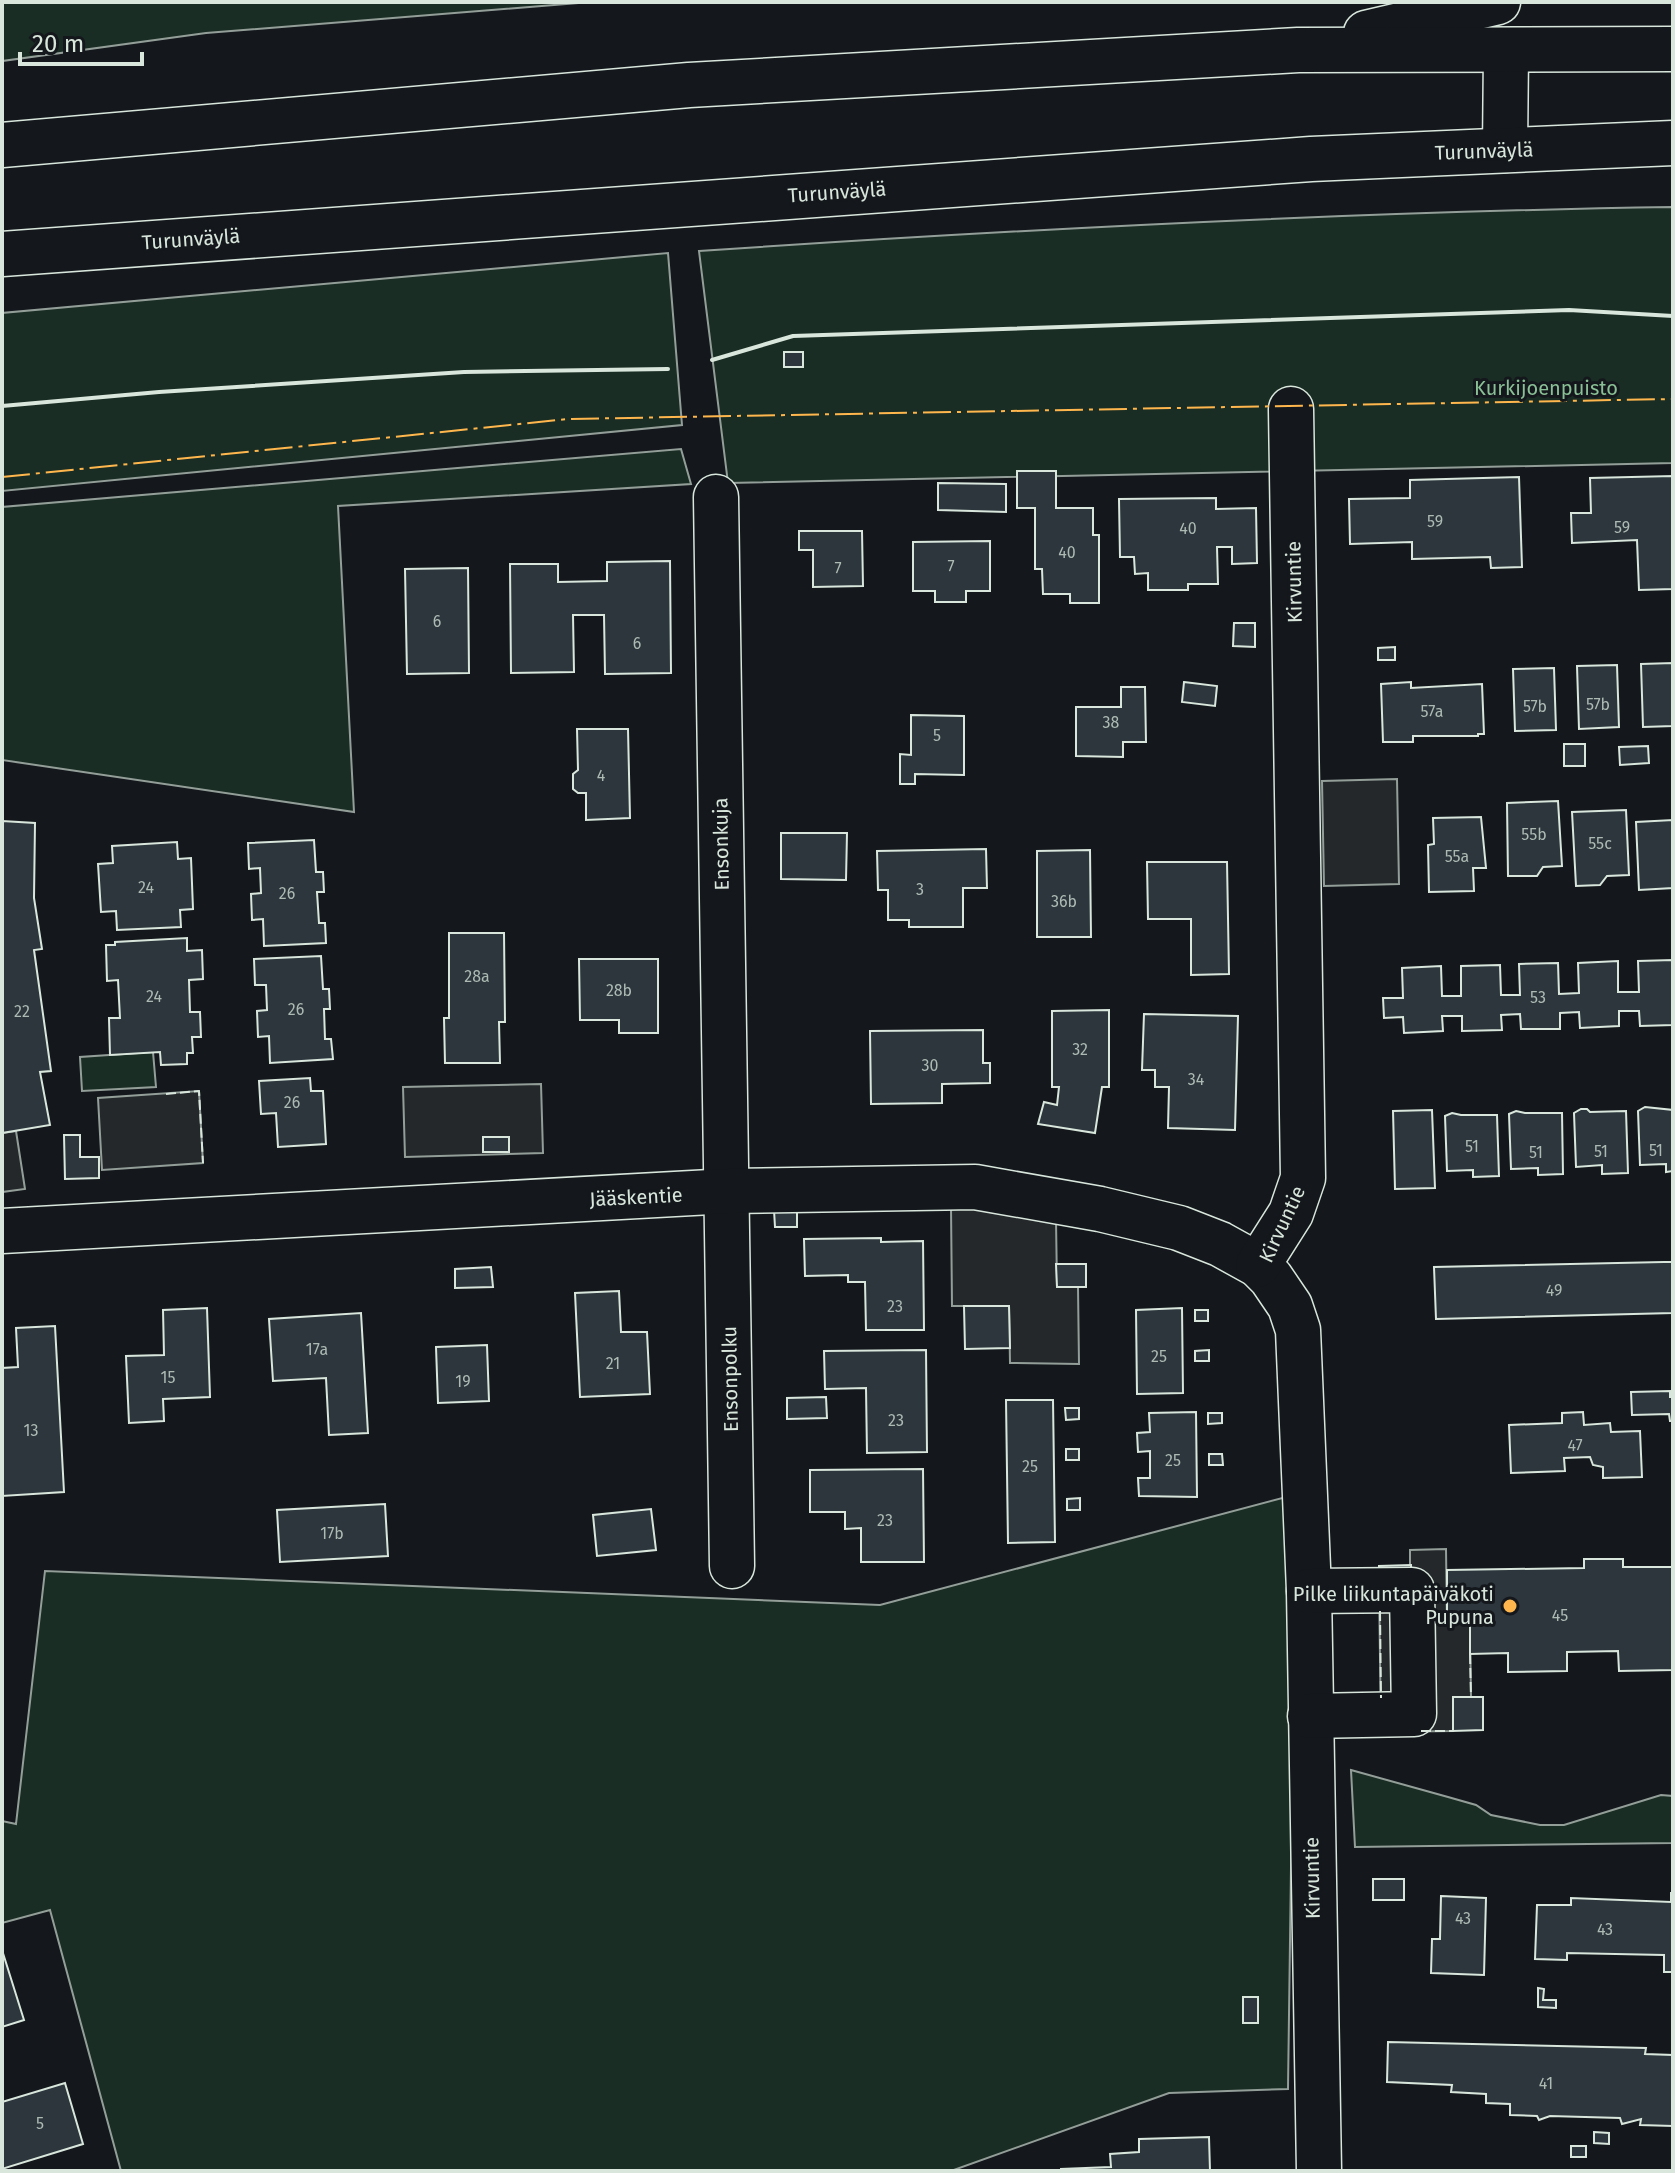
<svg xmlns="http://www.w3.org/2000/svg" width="1675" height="2173" viewBox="0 0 1675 2173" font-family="'Fira Sans',sans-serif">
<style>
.green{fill:#1a2d24;stroke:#939e99;stroke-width:2}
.parking{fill:#24282b;stroke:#939e99;stroke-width:2}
.building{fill:#2c363c;stroke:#d8e6dc;stroke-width:2}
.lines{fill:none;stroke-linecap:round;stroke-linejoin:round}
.minor-casing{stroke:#d8e6dc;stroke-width:47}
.highway-casing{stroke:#d8e6dc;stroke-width:47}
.minor{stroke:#14181c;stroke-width:44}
.highway{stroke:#14181c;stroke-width:44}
.fence{stroke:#d8e6dc;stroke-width:2;stroke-dasharray:10 4;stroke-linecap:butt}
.wall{stroke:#d8e6dc;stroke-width:4}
.power{stroke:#ffb74d;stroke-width:2;stroke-dasharray:28 6 4 6;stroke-linecap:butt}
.poi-dot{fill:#ffb74d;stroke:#14181c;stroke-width:3}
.labels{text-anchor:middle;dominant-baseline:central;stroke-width:6;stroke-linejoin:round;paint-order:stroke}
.number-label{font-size:16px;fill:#adbab4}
.street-label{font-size:20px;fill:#d8e6dc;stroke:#14181c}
.park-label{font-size:20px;fill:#8ac095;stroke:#14181c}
.poi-label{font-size:20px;fill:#d8e6dc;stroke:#14181c;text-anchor:end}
</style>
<rect width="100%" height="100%" fill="#14181c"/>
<g class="green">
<polygon points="2,2 591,2 206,33 2,61"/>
<path d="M1673,207V463L728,483L699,251C1024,229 1348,212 1673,207Z"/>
<polygon points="668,253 682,425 2,491 2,313"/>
<polygon points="681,449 691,484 338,506 354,812 2,760 2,507"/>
<polygon points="153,1052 156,1087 82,1091 80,1057"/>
<polygon points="1290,1496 1292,1794 1288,2089 1169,2093 951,2171 121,2171 50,1910 2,1923 2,1821 16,1824 45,1571 880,1605"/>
<polygon points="1351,1770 1448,1797 1476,1805 1491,1815 1540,1825 1564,1825 1661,1795 1673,1796 1673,1843 1355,1847"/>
</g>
<g class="parking">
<polygon points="1397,779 1399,884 1324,886 1322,781"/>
<polygon points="541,1084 543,1153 405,1157 403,1087"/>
<polygon points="199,1091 203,1163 102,1170 98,1098"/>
<polygon points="16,1131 25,1189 2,1192 2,1133"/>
<polygon points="951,1206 1056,1220 1057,1286 1078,1287 1079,1364 1010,1363 1009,1306 952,1306"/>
<polygon points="1446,1549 1447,1623 1470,1623 1471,1697 1453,1698 1453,1731 1381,1732 1379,1582 1410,1582 1410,1550"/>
</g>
<g class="building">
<rect x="784" y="352" width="19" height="15"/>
<polygon points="1017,471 1056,471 1056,508 1093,508 1093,535 1099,535 1099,603 1070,603 1070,594 1043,594 1042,569 1035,569 1035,508 1017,508"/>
<polygon points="1673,476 1673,589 1639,590 1637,540 1572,543 1571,513 1591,513 1590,478"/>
<polygon points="1519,477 1522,567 1491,568 1490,557 1412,559 1412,542 1350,544 1349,499 1410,498 1410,480"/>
<polygon points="938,483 1006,484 1006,512 938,510"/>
<polygon points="1216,498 1216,509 1256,508 1257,563 1232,564 1232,547 1217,547 1218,584 1188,584 1188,590 1148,590 1148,573 1135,574 1134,557 1120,557 1119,499"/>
<polygon points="799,531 862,531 863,586 813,587 813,550 799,550"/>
<polygon points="990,541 990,591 966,591 966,602 935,602 935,591 913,591 913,542"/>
<polygon points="670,561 671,673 605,674 604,615 573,615 574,672 511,673 510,564 558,564 558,582 607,581 607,562"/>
<polygon points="468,568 469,673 407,674 405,569"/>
<polygon points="1234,623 1255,623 1255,647 1233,646"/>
<polygon points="1395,647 1395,660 1378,660 1378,648"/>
<polygon points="1673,663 1673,726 1643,727 1641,664"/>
<polygon points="1617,665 1619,727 1579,729 1577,666"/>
<polygon points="1554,668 1556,730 1515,731 1513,669"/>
<polygon points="1184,682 1217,686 1215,706 1182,702"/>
<polygon points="1411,682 1411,688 1482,684 1484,734 1478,734 1478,736 1413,736 1413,742 1383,742 1381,684"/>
<polygon points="1121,687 1145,687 1146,742 1123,742 1123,757 1076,756 1076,707 1121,707"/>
<polygon points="911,715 964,716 964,775 915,774 915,784 900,784 900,754 911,755"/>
<polygon points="577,729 628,729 630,818 586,820 586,793 578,793 573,789 573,774 578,770"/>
<rect x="1564" y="744" width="21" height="22"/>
<polygon points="1648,746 1649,763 1620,765 1619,747"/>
<polygon points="1558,801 1562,866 1543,867 1537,876 1508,876 1507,803"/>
<polygon points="1626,810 1629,875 1607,876 1600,885 1576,886 1572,812"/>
<polygon points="1481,817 1486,868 1473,868 1474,891 1429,892 1428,845 1434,844 1433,818"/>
<polygon points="1673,820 1673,888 1639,890 1636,822"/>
<polygon points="2,821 35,823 34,898 42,949 34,950 51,1071 40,1072 50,1125 2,1133"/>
<polygon points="781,833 847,833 846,880 781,879"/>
<polygon points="314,840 316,872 323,872 324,892 317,892 319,923 325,923 326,943 264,946 263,919 252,920 251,894 261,893 260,868 249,869 248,843"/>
<polygon points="177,842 178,859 191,858 193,909 180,910 181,927 117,930 116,911 101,912 98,864 113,863 112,846"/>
<polygon points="986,849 987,888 963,888 963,927 909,927 909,920 888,920 888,890 878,890 877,851"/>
<polygon points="1090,850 1091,937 1037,937 1037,851"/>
<polygon points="1147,862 1227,862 1229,974 1191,975 1191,919 1148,919"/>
<polygon points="449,933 504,933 505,1022 499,1022 500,1063 445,1063 444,1018 449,1018"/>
<polygon points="187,938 187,951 202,950 203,979 189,980 190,1012 200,1012 201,1037 192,1037 193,1053 187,1053 187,1064 161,1065 160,1052 110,1055 109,1018 120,1018 118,980 107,981 106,945 115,945 115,942"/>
<polygon points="321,956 323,989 329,989 330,1009 324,1009 325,1039 331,1039 333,1059 270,1063 269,1036 258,1037 257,1011 267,1010 266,985 255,985 254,959"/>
<polygon points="579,959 658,959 658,1033 619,1033 619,1020 580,1020"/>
<polygon points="1673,960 1673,1025 1640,1026 1639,1011 1619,1011 1619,1026 1580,1028 1579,1012 1560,1013 1560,1029 1521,1029 1520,1014 1501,1015 1502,1030 1462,1031 1462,1016 1442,1016 1443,1031 1404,1033 1403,1017 1384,1018 1383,998 1403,998 1402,968 1441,966 1442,996 1461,996 1461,966 1500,965 1501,995 1520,995 1519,964 1558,963 1559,994 1579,993 1578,963 1618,961 1618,992 1639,992 1638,961"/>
<polygon points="1109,1010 1109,1087 1102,1087 1095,1133 1038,1124 1044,1102 1057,1105 1059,1087 1052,1087 1052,1011"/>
<polygon points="1144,1014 1238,1016 1235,1130 1168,1128 1169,1087 1155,1087 1155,1070 1142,1070"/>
<polygon points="983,1030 983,1063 990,1063 990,1083 942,1084 942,1103 871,1104 870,1031"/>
<polygon points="310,1078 311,1091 323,1091 326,1144 278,1147 276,1113 261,1114 259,1081"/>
<polygon points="1645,1107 1673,1110 1673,1171 1666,1172 1666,1164 1640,1165 1638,1111"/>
<polygon points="1581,1109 1587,1109 1590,1112 1626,1111 1628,1173 1602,1174 1602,1165 1576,1167 1574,1113"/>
<polygon points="1432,1110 1435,1188 1395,1189 1393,1111"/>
<polygon points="1516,1111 1525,1113 1562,1113 1563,1174 1538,1175 1538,1168 1511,1169 1509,1114"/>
<polygon points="1452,1113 1461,1115 1497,1115 1499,1176 1473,1177 1473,1170 1447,1171 1445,1116"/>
<polygon points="64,1135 80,1135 80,1157 99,1157 99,1178 65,1179"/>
<rect x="483" y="1137" width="26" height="15"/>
<polygon points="797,1209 797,1227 775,1227 774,1210"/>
<polygon points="881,1238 881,1242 923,1241 924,1330 866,1330 865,1282 848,1282 848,1275 805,1276 804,1239"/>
<polygon points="1664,1262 1673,1262 1673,1313 1436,1319 1434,1267"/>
<polygon points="1056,1264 1086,1264 1086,1287 1057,1287"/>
<polygon points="491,1267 493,1287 455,1288 455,1269"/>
<polygon points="619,1291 621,1332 647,1332 650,1394 580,1397 575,1293"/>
<polygon points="964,1306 1009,1306 1010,1348 965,1349"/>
<polygon points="207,1308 210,1397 163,1399 164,1421 129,1423 126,1356 164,1355 163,1310"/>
<polygon points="1182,1308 1183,1393 1137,1394 1136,1310"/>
<rect x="1195" y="1310" width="13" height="11"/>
<polygon points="361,1313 368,1433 329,1435 326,1378 273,1381 269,1319"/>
<polygon points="55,1326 64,1492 2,1496 2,1368 18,1367 16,1328"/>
<polygon points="487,1345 489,1401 438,1403 436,1347"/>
<polygon points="926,1350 927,1452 867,1453 866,1388 825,1389 824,1351"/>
<polygon points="1209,1350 1209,1361 1195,1361 1195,1351"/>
<polygon points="1670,1391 1670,1397 1673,1397 1673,1421 1670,1421 1669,1414 1632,1415 1631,1392"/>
<polygon points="826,1397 827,1418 787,1419 787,1398"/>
<polygon points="1006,1400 1053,1400 1055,1542 1008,1543"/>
<polygon points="1065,1408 1079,1408 1079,1419 1066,1420"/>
<polygon points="1196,1412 1197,1497 1139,1496 1138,1478 1150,1478 1150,1451 1138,1452 1137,1433 1150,1432 1149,1413"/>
<polygon points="1583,1412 1584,1425 1610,1423 1611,1432 1640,1431 1642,1477 1603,1478 1603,1467 1593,1465 1590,1457 1564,1458 1565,1471 1511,1473 1509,1425 1562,1423 1562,1413"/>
<polygon points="1208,1413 1222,1413 1222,1423 1208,1424"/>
<rect x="1066" y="1449" width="13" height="11"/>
<polygon points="1209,1454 1222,1454 1223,1465 1209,1465"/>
<polygon points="923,1469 924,1562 861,1562 861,1528 845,1529 845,1512 810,1512 810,1470"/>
<polygon points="1080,1498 1080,1510 1067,1510 1067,1499"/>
<polygon points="385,1504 388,1556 280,1562 277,1510"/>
<polygon points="651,1509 656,1550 597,1556 593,1515"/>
<polygon points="1584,1559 1623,1559 1623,1567 1673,1567 1673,1670 1619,1671 1618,1651 1567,1652 1567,1671 1508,1672 1508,1653 1470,1654 1470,1623 1447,1623 1447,1570 1584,1568"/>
<polygon points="1411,1565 1411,1582 1379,1582 1379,1566"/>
<polygon points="1453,1697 1483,1697 1483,1730 1453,1731"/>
<rect x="1373" y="1879" width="31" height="21"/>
<polygon points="1671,1893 1673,1893 1673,1972 1664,1972 1664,1955 1567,1953 1567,1960 1535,1959 1537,1905 1571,1905 1571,1898 1671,1902"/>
<polygon points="1441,1896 1486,1898 1484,1975 1431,1973 1432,1939 1440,1939"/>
<polygon points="2,1950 24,2020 2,2027"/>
<polygon points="1538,1988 1544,1989 1543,2000 1556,2000 1556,2008 1538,2007"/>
<rect x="1243" y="1997" width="15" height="26"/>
<polygon points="1388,2042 1646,2048 1645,2054 1673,2055 1673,2126 1640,2125 1641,2119 1622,2124 1620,2118 1550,2116 1539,2120 1537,2116 1510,2115 1510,2104 1486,2103 1486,2094 1451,2092 1452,2085 1387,2082"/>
<polygon points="65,2083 83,2144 2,2169 2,2102"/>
<polygon points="1594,2132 1609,2133 1609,2144 1594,2143"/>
<polygon points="1209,2137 1210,2171 1061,2171 1061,2169 1111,2167 1110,2154 1139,2152 1139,2139"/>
<rect x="1571" y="2146" width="15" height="11"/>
</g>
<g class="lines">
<g class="minor-casing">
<g id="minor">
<polyline points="1505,150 1506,51"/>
<path d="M716,497C720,854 729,1210 732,1566"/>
<polyline points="2,1231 729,1191 975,1187 1100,1209 1179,1228 1220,1244 1258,1265 1271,1278 1290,1306 1298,1330 1309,1591 1319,2171"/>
<polyline points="1258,1265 1291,1213 1303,1178 1291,409"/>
<polyline points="1309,1591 1412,1590 1414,1714 1310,1716"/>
</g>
</g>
<g class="highway-casing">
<g id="highway">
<polyline points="1366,33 1498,2"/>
<polyline points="2,145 689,85 1298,50 1673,49"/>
<polyline points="2,254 1311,159 1673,143"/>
</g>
</g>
<use href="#minor" class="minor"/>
<use href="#highway" class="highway"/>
<g class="fence">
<polyline points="166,1094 199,1091 203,1163"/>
<polyline points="1380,1611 1381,1698"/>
<polyline points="1470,1654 1471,1697"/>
<polyline points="1421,1731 1453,1731"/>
</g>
<g class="wall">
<polyline points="712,360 793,336 1569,310 1673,316"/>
<polyline points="2,406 159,392 464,372 668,369"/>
</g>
<polyline class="power" points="2,477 568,419 1673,399"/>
</g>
<circle class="poi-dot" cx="1510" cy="1606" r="8"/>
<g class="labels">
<g class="number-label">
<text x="1435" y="521">59</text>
<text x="1622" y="527">59</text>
<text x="1188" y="528">40</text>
<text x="1067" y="552">40</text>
<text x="951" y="566">7</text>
<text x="838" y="568">7</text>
<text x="437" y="621">6</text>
<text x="637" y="643">6</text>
<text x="1598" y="704">57b</text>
<text x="1535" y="706">57b</text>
<text x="1432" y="711">57a</text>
<text x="1111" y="722">38</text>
<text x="937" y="735">5</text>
<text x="601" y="775">4</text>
<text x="1534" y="834">55b</text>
<text x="1600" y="843">55c</text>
<text x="1457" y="856">55a</text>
<text x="146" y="887">24</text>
<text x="920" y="889">3</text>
<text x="287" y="893">26</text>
<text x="1064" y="901">36b</text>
<text x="477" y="976">28a</text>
<text x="619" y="990">28b</text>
<text x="154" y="996">24</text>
<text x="1538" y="997">53</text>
<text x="296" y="1009">26</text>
<text x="22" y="1011">22</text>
<text x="1080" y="1049">32</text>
<text x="930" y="1065">30</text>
<text x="1196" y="1079">34</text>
<text x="292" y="1102">26</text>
<text x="1472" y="1146">51</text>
<text x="1656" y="1150">51</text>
<text x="1601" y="1151">51</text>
<text x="1536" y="1152">51</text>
<text x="1554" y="1290">49</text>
<text x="895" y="1306">23</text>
<text x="317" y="1349">17a</text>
<text x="1159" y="1356">25</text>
<text x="613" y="1363">21</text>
<text x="168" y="1377">15</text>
<text x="463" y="1381">19</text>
<text x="896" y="1420">23</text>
<text x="31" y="1430">13</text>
<text x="1575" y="1445">47</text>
<text x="1173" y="1460">25</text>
<text x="1030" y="1466">25</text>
<text x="885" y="1520">23</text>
<text x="332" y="1533">17b</text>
<text x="1560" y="1615">45</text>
<text x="1463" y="1918">43</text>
<text x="1605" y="1929">43</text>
<text x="1546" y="2083">41</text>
<text x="40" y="2123">5</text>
</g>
<g class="street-label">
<text transform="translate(1484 151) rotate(-2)">Turunväylä</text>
<text transform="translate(837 192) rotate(-4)">Turunväylä</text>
<text transform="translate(191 239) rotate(-4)">Turunväylä</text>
<text transform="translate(1294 582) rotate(-91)">Kirvuntie</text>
<text transform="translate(721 844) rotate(-91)">Ensonkuja</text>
<text transform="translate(636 1197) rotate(-3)">Jääskentie</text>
<text transform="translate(1282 1224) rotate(-65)">Kirvuntie</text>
<text transform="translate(730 1379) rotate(-91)">Ensonpolku</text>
<text transform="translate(1312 1878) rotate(-91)">Kirvuntie</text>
</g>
<g class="park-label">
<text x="1546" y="388">Kurkijoenpuisto</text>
</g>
<g class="poi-label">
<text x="1494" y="1594">Pilke liikuntapäiväkoti<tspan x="1494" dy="23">Pupuna</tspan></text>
</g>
</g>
<rect width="1675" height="2173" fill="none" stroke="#d8e6dc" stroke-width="8"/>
<path d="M20 52v12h122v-12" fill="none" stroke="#d8e6dc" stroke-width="4"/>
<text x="32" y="52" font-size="24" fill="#d8e6dc" stroke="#14181c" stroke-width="6" paint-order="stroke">20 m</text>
</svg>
